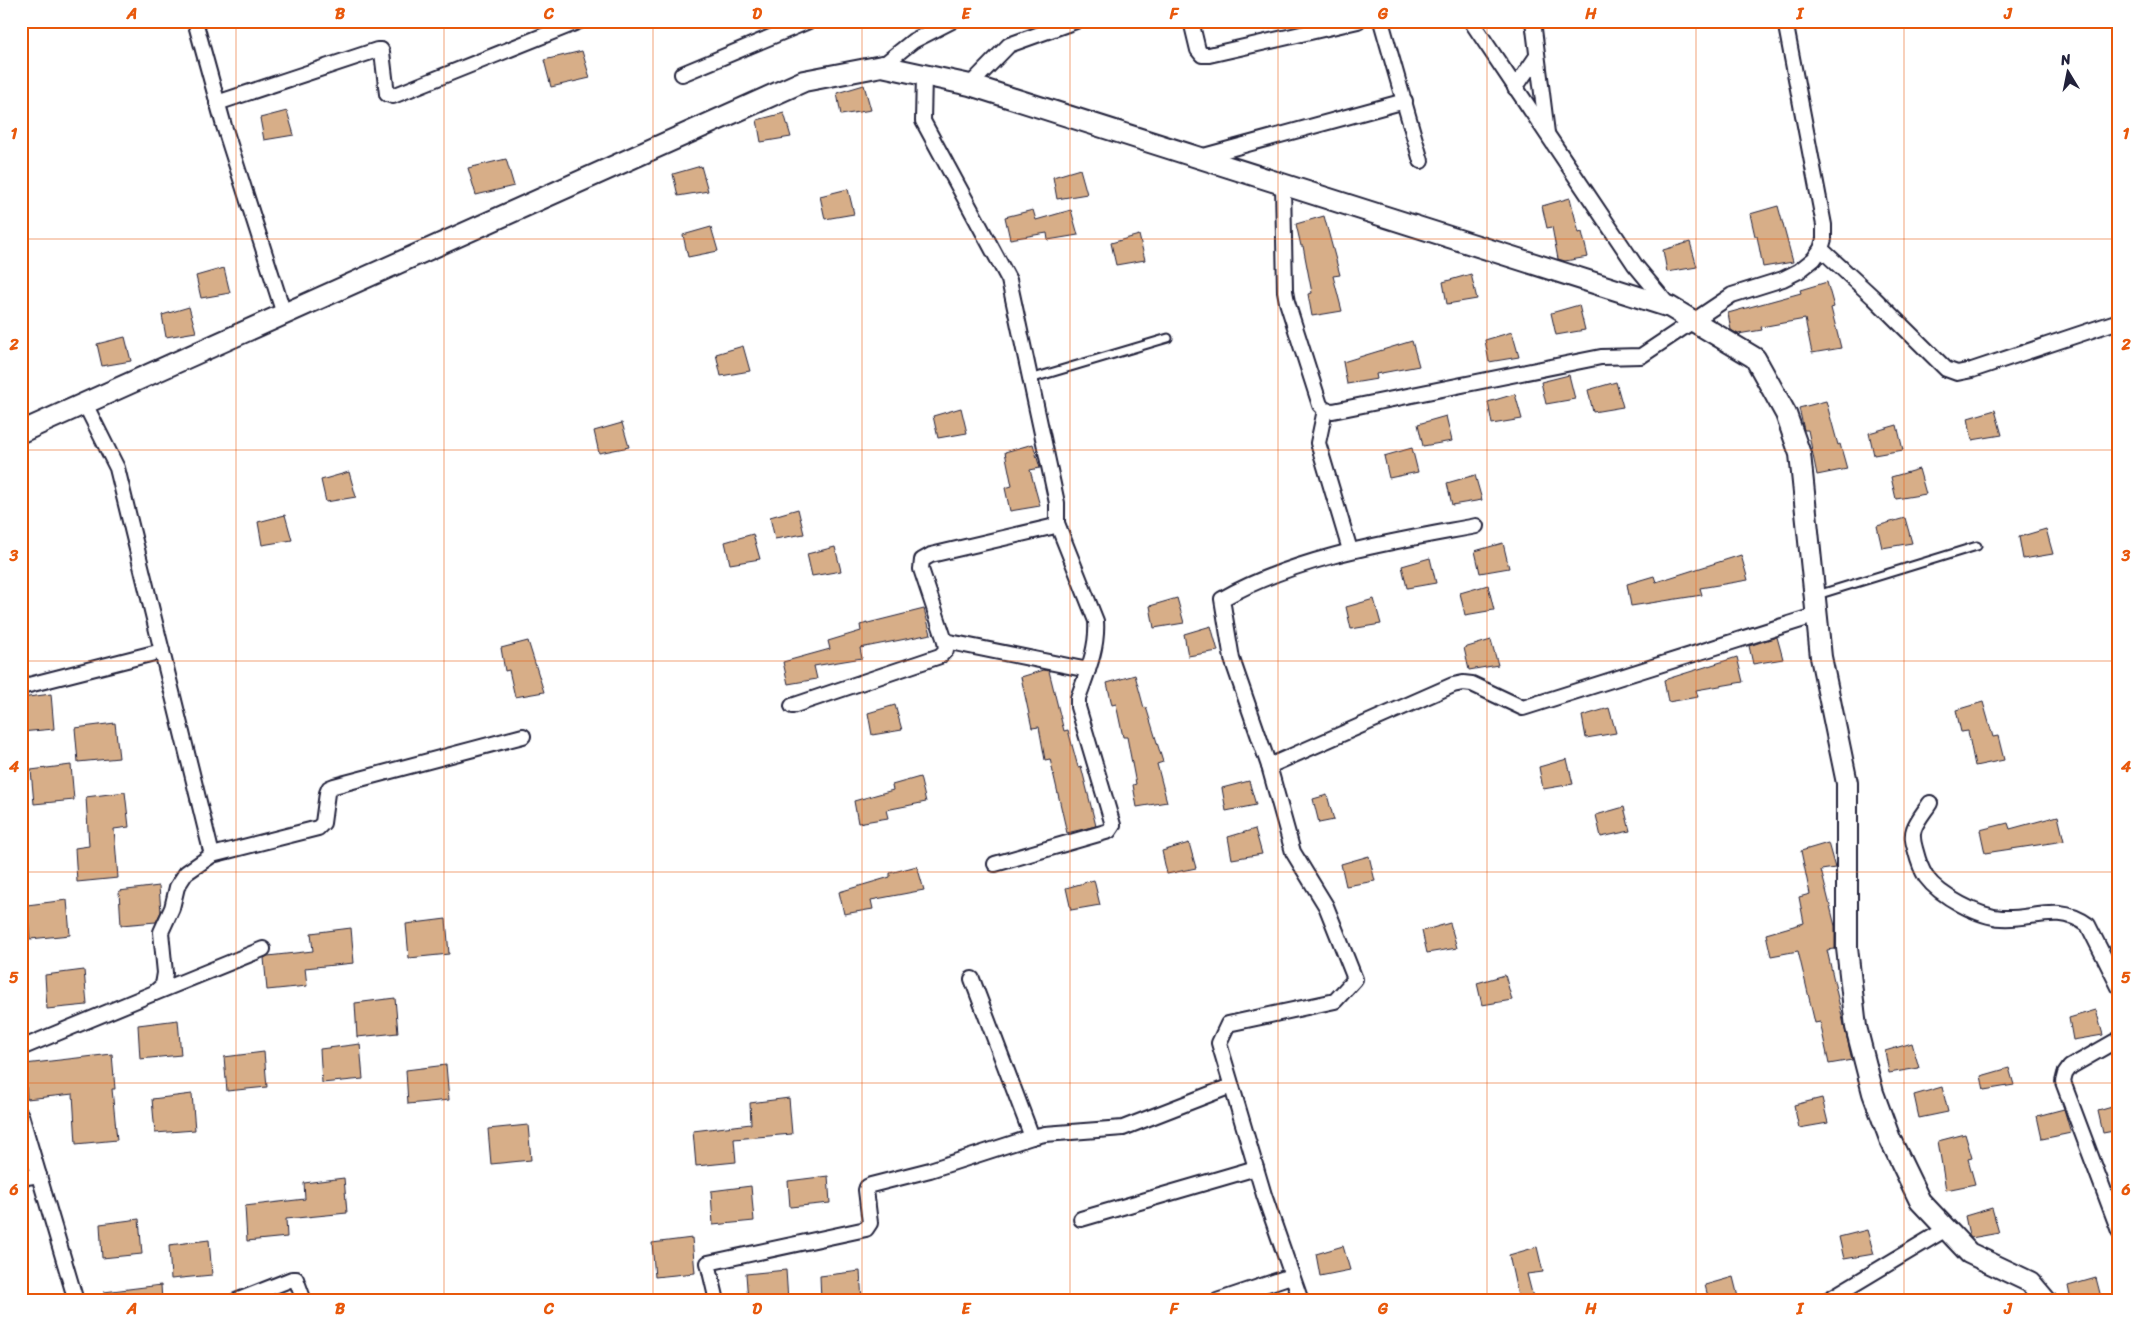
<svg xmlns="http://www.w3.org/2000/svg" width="2140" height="1322" viewBox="0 0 2140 1322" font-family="Sriracha,sans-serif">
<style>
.building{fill:#d7ae88;stroke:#22223b}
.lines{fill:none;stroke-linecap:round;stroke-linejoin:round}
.lane-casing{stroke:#22223b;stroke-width:11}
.street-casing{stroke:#22223b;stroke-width:18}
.secondary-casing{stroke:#22223b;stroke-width:24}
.lane{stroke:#fff;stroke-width:7}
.street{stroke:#fff;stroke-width:14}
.secondary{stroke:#fff;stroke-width:20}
.grid{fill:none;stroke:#e8590c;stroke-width:1;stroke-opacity:0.55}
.neatline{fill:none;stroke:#e8590c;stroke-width:2}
.grid-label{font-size:16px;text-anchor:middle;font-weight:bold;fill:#e8590c}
</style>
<rect width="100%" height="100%" fill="#fff"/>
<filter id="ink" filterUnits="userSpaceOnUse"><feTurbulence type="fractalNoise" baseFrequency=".02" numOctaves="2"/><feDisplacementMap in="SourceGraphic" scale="10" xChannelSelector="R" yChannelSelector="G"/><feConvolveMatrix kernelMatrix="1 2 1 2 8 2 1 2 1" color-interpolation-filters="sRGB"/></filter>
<g filter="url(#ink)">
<g class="building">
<polygon points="582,51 590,78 551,87 544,60"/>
<polygon points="864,85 871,110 841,115 837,93"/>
<polygon points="287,111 294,135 264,140 260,118"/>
<polygon points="784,113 791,137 761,142 757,120"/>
<polygon points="506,159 514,186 476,195 468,168"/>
<polygon points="701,166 708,191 678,196 673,174"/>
<polygon points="1080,169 1087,194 1057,199 1053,177"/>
<polygon points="848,189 854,214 825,219 820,196"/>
<polygon points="1570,198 1579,233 1582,232 1588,257 1565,261 1558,259 1552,227 1547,228 1542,206"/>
<polygon points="1778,206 1793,262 1763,267 1757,236 1755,236 1750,214"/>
<polygon points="1033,210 1036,220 1071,210 1078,235 1048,240 1047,233 1010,239 1005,217"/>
<polygon points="1324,216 1340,275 1333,276 1342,311 1312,316 1308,294 1312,293 1303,246 1301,246 1296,224"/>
<polygon points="711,227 718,251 688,257 683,235"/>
<polygon points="1139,235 1145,260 1116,265 1111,243"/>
<polygon points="1690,242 1697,267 1667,272 1663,250"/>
<polygon points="224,268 230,293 201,298 196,276"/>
<polygon points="1471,274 1477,299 1447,304 1443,282"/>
<polygon points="1827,282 1834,307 1831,308 1841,348 1812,353 1805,319 1761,327 1762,330 1738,334 1731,330 1728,313 1801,293 1800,290"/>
<polygon points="1579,305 1585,330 1556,335 1551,313"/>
<polygon points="189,307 196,332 166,337 162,315"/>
<polygon points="1512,332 1519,357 1489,362 1485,340"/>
<polygon points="125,337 131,361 102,366 97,344"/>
<polygon points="1412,341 1419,366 1376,374 1377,379 1347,384 1343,362"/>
<polygon points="743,346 750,371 721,376 716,354"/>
<polygon points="1569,375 1575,399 1546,404 1541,382"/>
<polygon points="1616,382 1623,407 1593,412 1588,390"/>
<polygon points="1515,394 1522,419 1492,424 1488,402"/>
<polygon points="1826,401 1838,445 1840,444 1847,469 1817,475 1808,430 1804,430 1799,408"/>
<polygon points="961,408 967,433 938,438 933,416"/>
<polygon points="1995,410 2002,435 1972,440 1968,418"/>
<polygon points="1446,416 1452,441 1423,446 1418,424"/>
<polygon points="622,423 629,447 599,453 594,431"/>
<polygon points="1897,425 1903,450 1874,455 1869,433"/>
<polygon points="1033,444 1040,468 1030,470 1040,506 1010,511 1005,488 1012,486 1005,452"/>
<polygon points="1412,448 1418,472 1389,478 1384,456"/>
<polygon points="1919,469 1926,494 1896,499 1891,477"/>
<polygon points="349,472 356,497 326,502 321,480"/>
<polygon points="1475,475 1482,500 1452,505 1447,483"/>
<polygon points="798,509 804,534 775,539 770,517"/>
<polygon points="285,515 292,540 262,545 258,522"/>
<polygon points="1905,518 1912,543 1882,548 1877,526"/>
<polygon points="2046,529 2053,554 2023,559 2019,537"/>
<polygon points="753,534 760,559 730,564 725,542"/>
<polygon points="1503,543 1509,568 1480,573 1475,551"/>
<polygon points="835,547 841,571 812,576 807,554"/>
<polygon points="1741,555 1748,580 1700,588 1702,595 1631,606 1627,584 1654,576 1656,582"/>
<polygon points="1430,558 1436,583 1407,588 1402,566"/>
<polygon points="1488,585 1494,610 1465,615 1460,593"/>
<polygon points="1177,598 1184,623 1154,628 1150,606"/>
<polygon points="1374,599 1381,624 1351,629 1346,607"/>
<polygon points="924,609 931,634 860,648 862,658 814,666 817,679 788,684 783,662 830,649 828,641 861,631 860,625"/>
<polygon points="1211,626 1218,651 1188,656 1184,634"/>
<polygon points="1777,637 1783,659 1753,664 1749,646"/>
<polygon points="1491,640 1498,665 1469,670 1464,648"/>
<polygon points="528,641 544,692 515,697 509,670 505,671 501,648"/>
<polygon points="1737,657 1743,682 1696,690 1698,697 1668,702 1664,680"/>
<polygon points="1044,670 1049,671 1064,731 1068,730 1078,767 1081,766 1096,826 1067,833 1050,759 1045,760 1039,727 1032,728 1021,677"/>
<polygon points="1135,675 1144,708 1146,707 1163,762 1157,764 1167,802 1137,807 1133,785 1136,784 1127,737 1123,737 1116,704 1112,705 1107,683"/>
<polygon points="51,694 54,729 21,732 21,698"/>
<polygon points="1983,702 1993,737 1998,736 2004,760 1975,766 1968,731 1961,732 1956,710"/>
<polygon points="895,705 902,730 872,735 868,713"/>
<polygon points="1609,708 1616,733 1586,738 1582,716"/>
<polygon points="115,723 119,758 78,762 75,728"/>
<polygon points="1567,759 1573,784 1543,789 1539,767"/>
<polygon points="71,765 74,800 34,804 31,770"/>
<polygon points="920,777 926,802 886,810 888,818 858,823 854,801 893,790 892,785"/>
<polygon points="1249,781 1256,805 1226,811 1222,788"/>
<polygon points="125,792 129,827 114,829 118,878 77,882 75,848 89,846 86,797"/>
<polygon points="1327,795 1334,820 1319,823 1313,799"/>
<polygon points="1624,807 1630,831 1601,837 1596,815"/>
<polygon points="2058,816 2064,841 1985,853 1980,830 2008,823 2010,829"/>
<polygon points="1255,829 1262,854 1232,859 1228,837"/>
<polygon points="1189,843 1196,868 1167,874 1162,851"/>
<polygon points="1828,843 1835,868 1821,870 1835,926 1835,949 1827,950 1852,1060 1829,1064 1820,1022 1815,1023 1798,951 1771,956 1766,934 1804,923 1799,897 1810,894 1801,851"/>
<polygon points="1369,856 1375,881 1346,886 1341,864"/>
<polygon points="917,866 924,890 871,900 873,909 844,914 839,892 890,877 890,873"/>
<polygon points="1094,880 1100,905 1071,910 1066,888"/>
<polygon points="159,886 161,912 156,922 121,925 119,891"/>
<polygon points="67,900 70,935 30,939 27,905"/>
<polygon points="446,919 449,954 409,958 406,924"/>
<polygon points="1450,923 1457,948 1427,953 1422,931"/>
<polygon points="351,928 354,963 305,968 307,986 267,990 264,958 268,956 313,951 311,933"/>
<polygon points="84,970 87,1005 47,1009 45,975"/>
<polygon points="1505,975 1512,1000 1482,1005 1477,983"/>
<polygon points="395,998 398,1033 357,1037 355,1003"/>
<polygon points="2096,1010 2103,1035 2073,1040 2069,1018"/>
<polygon points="178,1020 181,1055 140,1059 138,1025"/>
<polygon points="1912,1043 1919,1068 1889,1073 1885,1051"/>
<polygon points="360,1044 363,1079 322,1083 320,1049"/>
<polygon points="264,1052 267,1087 227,1091 224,1057"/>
<polygon points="112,1054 115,1089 112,1089 117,1140 76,1144 73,1094 27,1099 25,1064"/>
<polygon points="446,1065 449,1100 408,1104 406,1070"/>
<polygon points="2009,1068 2014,1085 1984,1090 1981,1076"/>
<polygon points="1942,1087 1948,1112 1919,1118 1914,1095"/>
<polygon points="192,1094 195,1130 155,1133 152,1099"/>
<polygon points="789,1098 792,1134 734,1139 736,1162 696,1166 693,1131 751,1124 750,1103"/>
<polygon points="1822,1098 1828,1123 1799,1128 1794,1105"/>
<polygon points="2119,1105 2119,1130 2103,1133 2098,1111"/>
<polygon points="2064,1109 2071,1133 2042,1139 2037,1116"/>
<polygon points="528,1125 531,1160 491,1164 488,1129"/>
<polygon points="1965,1134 1972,1158 1968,1159 1975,1184 1946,1190 1938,1141"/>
<polygon points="828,1176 830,1203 790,1207 788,1181"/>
<polygon points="344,1178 347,1213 286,1219 287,1237 247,1241 245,1206 305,1199 304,1183"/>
<polygon points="751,1186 754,1221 713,1225 711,1191"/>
<polygon points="1992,1208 1999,1233 1971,1238 1969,1235 1965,1216"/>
<polygon points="139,1219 142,1254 102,1258 100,1224"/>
<polygon points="1867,1230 1874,1254 1844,1259 1839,1237"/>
<polygon points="692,1238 695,1273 655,1277 652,1243"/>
<polygon points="209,1240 212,1275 171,1279 169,1245"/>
<polygon points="1343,1246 1350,1270 1320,1276 1316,1254"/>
<polygon points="1537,1247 1543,1272 1527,1274 1534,1301 1519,1301 1509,1255"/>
<polygon points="786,1270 788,1301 748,1301 746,1274"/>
<polygon points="860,1271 862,1301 821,1301 820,1276"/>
<polygon points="1733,1277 1739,1301 1709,1301 1705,1285"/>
<polygon points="2096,1278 2102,1301 2071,1301 2068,1286"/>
<polygon points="161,1285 162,1301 105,1301 104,1292"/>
</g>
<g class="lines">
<g class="lane-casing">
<g id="lane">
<polyline points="1030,379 1168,338"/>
<polyline points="1817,595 1977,546"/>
</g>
</g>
<g class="street-casing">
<g id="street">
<polyline points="195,21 224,126 284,314"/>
<polyline points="1191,21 1198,50 1202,55 1209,55 1358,21"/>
<polyline points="1381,21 1421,161"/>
<polyline points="1471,21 1635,265 1669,306"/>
<polyline points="1533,21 1547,133"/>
<polyline points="882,66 913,41 952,21"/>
<polyline points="682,74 809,21"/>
<polyline points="970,85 1009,45 1076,21"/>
<polyline points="1515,88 1537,56"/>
<polyline points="217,103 377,50 381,50 382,52 387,94 393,96 580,21"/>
<polyline points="1200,157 1405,101"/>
<polyline points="1283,184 1285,291 1287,302 1320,405 1325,410 1333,411 1601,357 1641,356 1732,295 1783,279 1799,271 1814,259 1821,249 1824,239 1824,225 1785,21"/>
<polyline points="1821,249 1873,297 1946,369 1957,373 1972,370 2119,321"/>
<polyline points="85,404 117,468 212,855"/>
<polyline points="1325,410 1318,443 1350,550"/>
<polyline points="945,641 1088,670"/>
<polyline points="21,687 162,651"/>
<polyline points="792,706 940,656 946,650 945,641 921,569 922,560 931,555 1051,527 1057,523 1057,503 1009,280 923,121 924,75"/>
<polyline points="1269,766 1453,685 1463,683 1472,684 1523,708 1817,615"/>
<path d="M1930,803C1925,811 1917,820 1914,829C1911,837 1914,845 1916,852C1918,860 1921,869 1926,877C1940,896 1979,917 2002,918C2033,920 2059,903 2088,925L2119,987"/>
<path d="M995,864L1109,831L1113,825L1078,707V698C1087,673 1098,648 1096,621L1057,523"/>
<polyline points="972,979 1032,1137"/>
<polyline points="155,993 263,949"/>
<polyline points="2119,1039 2070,1067 2065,1074 2063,1082 2119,1231"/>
<polyline points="21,1048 154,993 163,985 165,973 161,932 172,908 177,887 186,873 212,855 318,828 323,823 327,793 329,788 334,786 523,736"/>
<polyline points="21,1115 76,1301"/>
<polyline points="21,1178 39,1175"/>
<polyline points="1081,1219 1256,1168"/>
<polyline points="236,1301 292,1279 296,1279 304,1301"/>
<polyline points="717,1301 708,1263 866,1229 870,1223 866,1190 867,1187 871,1185 930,1170 1032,1137 1045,1134 1123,1128 1231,1086"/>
<polyline points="1217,1301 1291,1276"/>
<path d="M1301,1301L1264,1195L1219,1043L1228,1024L1335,1001L1355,979L1326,906L1293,852L1269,766L1232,659L1222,599C1298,556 1391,542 1476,526"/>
<polyline points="1826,1301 1946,1229"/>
</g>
</g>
<g class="secondary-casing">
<polyline id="secondary" points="21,432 804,81 882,66 970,85 1670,307 1755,358 1786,414 1800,454 1821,657 1847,783 1847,948 1856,1027 1873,1093 1890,1139 1920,1201 1969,1253 2030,1282 2046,1301"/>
</g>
<use href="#lane" class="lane"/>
<use href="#street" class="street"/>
<use href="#secondary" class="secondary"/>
</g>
</g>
<path class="grid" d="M236,21V1301M444,21V1301M653,21V1301M862,21V1301M1070,21V1301M1278,21V1301M1487,21V1301M1696,21V1301M1904,21V1301M21,239H2119M21,450H2119M21,661H2119M21,872H2119M21,1083H2119"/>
<rect width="2140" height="1322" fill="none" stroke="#fff" stroke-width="55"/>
<g transform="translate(2068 72) rotate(350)" stroke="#ffffff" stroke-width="4" paint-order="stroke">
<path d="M0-4L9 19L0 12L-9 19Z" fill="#22223b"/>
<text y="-8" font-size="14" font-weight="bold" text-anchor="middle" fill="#22223b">N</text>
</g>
<rect x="28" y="28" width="2084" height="1266" class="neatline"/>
<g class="grid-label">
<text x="132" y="19">A</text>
<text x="340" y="19">B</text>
<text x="549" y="19">C</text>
<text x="757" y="19">D</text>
<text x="966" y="19">E</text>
<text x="1174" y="19">F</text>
<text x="1383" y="19">G</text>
<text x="1591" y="19">H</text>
<text x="1800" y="19">I</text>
<text x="2008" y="19">J</text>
<text x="14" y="139">1</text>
<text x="2126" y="139">1</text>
<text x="14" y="350">2</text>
<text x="2126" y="350">2</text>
<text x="14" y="561">3</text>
<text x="2126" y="561">3</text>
<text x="14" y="772">4</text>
<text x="2126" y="772">4</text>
<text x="14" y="983">5</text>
<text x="2126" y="983">5</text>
<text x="14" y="1195">6</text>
<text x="2126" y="1195">6</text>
<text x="132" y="1314">A</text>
<text x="340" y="1314">B</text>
<text x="549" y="1314">C</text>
<text x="757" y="1314">D</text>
<text x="966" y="1314">E</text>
<text x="1174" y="1314">F</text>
<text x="1383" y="1314">G</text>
<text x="1591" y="1314">H</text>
<text x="1800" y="1314">I</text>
<text x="2008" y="1314">J</text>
</g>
</svg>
